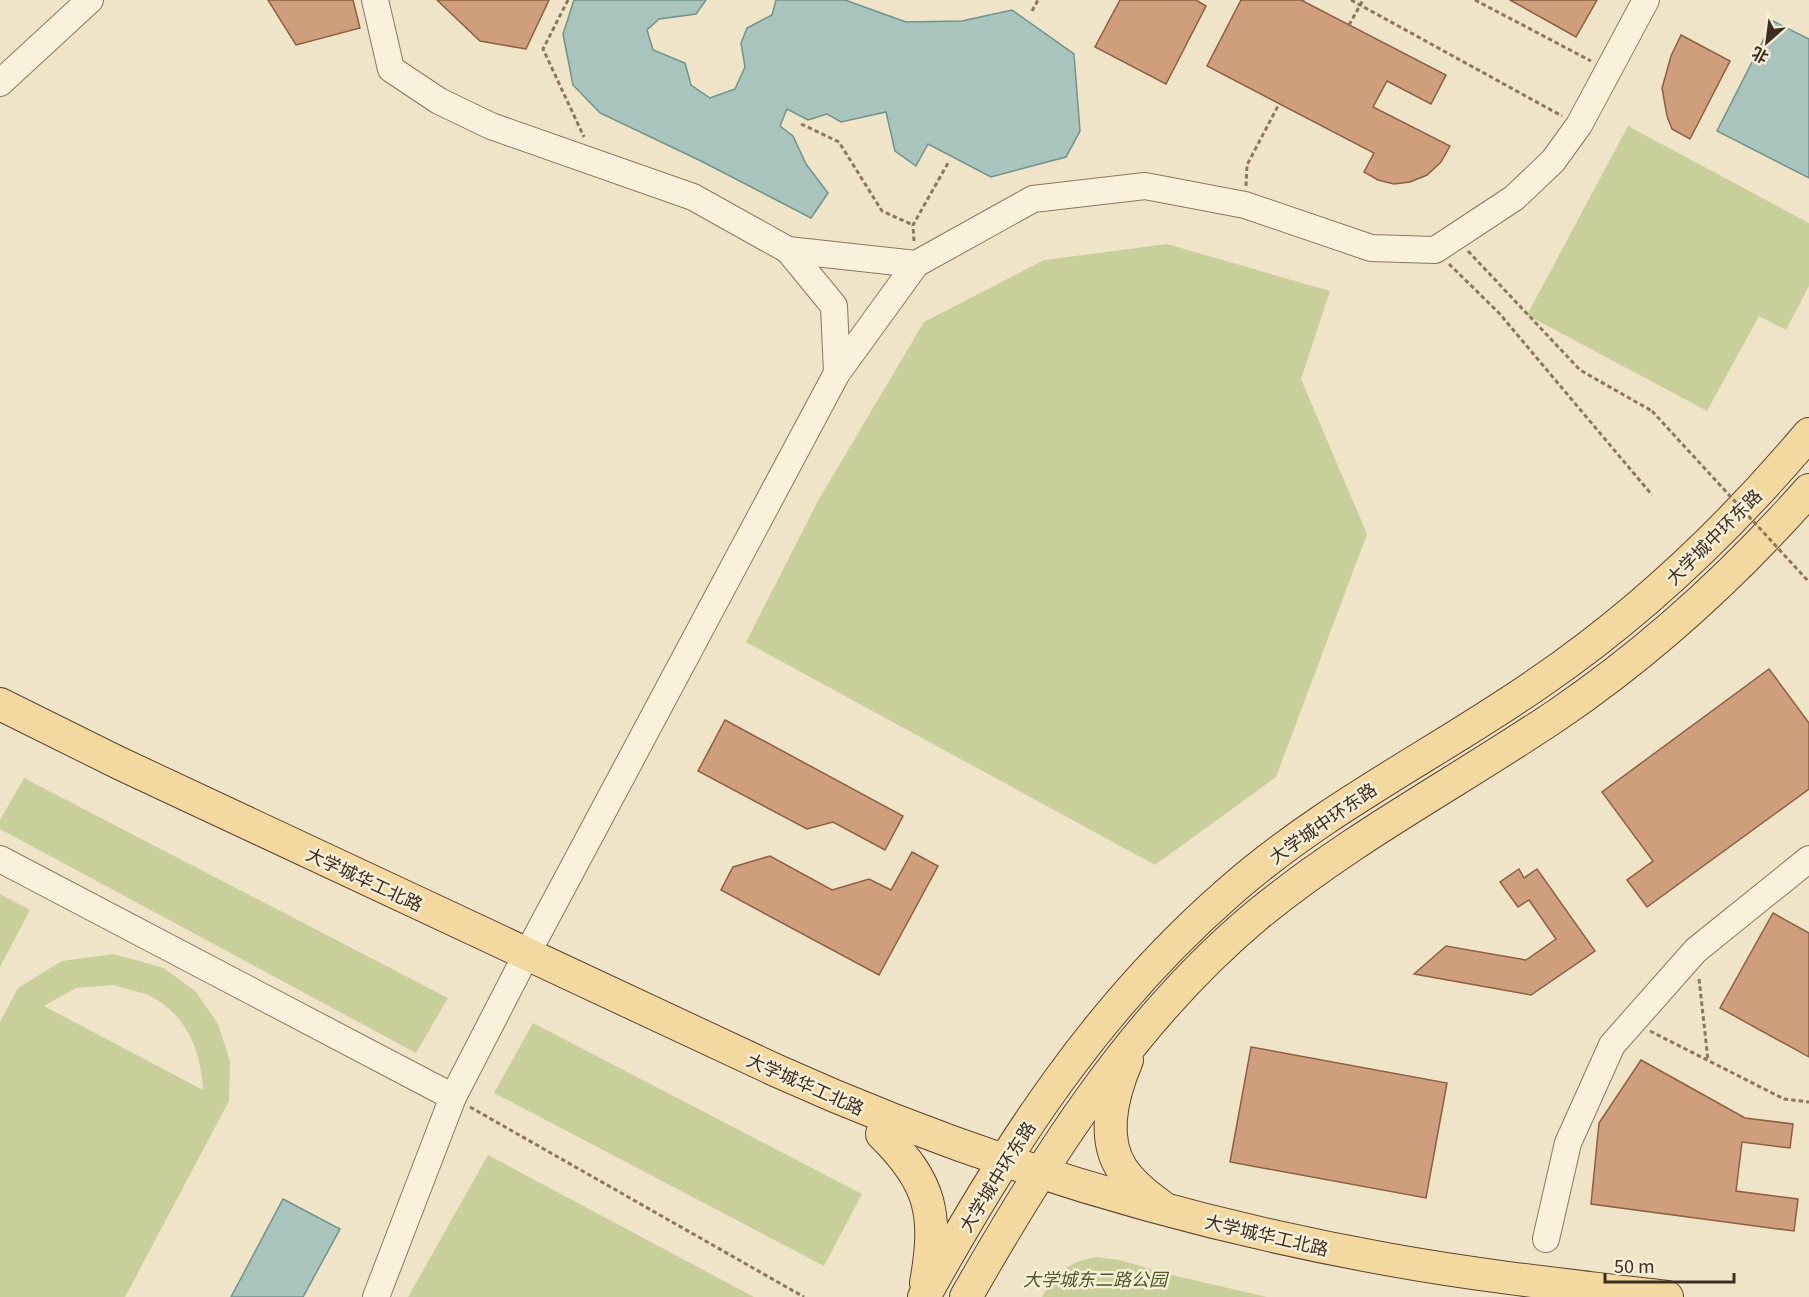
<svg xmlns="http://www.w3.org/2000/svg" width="1809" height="1297" viewBox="0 0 1809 1297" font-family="Georgia,'Noto Sans SC',serif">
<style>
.green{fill:#c9cf9b;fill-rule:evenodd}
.water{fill:#a9c4bc;stroke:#6f938a;stroke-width:1.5}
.building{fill:#cf9f7d;stroke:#8d5f41;stroke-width:1.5}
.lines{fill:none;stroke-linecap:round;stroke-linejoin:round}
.minor-casing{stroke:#8d765c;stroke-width:28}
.major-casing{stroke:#5b4430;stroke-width:34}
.path{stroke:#8d765c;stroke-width:3;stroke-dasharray:4.5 3;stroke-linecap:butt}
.minor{stroke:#faf1dc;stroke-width:26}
.major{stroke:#f3d9a0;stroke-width:32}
.path-bridge{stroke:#8d765c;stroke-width:3;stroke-dasharray:4.5 3;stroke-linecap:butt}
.labels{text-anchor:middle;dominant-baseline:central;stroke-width:5;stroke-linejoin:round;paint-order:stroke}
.street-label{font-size:18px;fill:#3d2e20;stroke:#f7eed8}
.park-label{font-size:18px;font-style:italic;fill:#4d5a26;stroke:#f7eed8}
</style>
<rect width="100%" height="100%" fill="#f0e4c8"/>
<g class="green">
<polygon points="1628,126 1809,223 1809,286 1786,330 1759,316 1707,411 1527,315"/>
<polygon points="1167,244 1330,291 1301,379 1367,534 1276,777 1155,865 746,642 819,499 924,322 1044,260"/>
<polygon points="24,778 448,998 416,1053 0,829 0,820"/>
<polygon points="0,894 30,910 0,967"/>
<path d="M114,954L164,968L196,992L218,1024L230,1061L229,1101L125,1297H0V1022L18,988L62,961ZM114,985C125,989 139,991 150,996C187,1015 201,1051 203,1090L44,1006L76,988Z"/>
<polygon points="533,1023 862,1194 824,1266 494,1093"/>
<polygon points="488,1155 754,1297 408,1297"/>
<path d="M1097,1257L1119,1260L1172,1275L1267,1297H1042C1054,1273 1070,1261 1097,1257Z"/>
</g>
<g class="water">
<polygon points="574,0 706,0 696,14 659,19 647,30 653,50 685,63 691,85 710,98 735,89 745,67 741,43 747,28 772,15 776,0 845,0 906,22 962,21 1012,10 1074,54 1080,131 1066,157 991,177 928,144 916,166 895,151 886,112 841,122 827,114 808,120 787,109 780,126 793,136 806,164 828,193 811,218 701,161 600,113 573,85 563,34"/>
<polygon points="1773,21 1809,39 1809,178 1717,131"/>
<polygon points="283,1199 340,1229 303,1297 231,1297"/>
</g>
<g class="building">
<polygon points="268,0 353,0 360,28 296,45"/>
<polygon points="437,0 549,0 526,49 480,41"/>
<polygon points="1120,0 1196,0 1206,6 1166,84 1095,47"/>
<polygon points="1241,0 1301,0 1446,75 1431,104 1387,81 1373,107 1450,146 1441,162 1427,175 1410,182 1394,184 1378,180 1364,172 1374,153 1207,66"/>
<polygon points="1510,0 1597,0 1576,37"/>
<polygon points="1681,35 1730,61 1690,139 1672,129 1667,116 1662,88 1671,56"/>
<polygon points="1769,669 1809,723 1809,789 1647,907 1627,880 1653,861 1602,792"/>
<polygon points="725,720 903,816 885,850 833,822 807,829 698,771"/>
<polygon points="912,852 938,866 879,975 721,890 733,867 770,856 832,890 869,879 891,890"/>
<polygon points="1519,869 1524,878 1537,869 1595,951 1531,995 1414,974 1446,946 1526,960 1556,939 1529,900 1518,907 1500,882"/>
<polygon points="1773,913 1809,933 1809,1057 1720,1008"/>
<polygon points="1251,1047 1447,1083 1426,1198 1230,1162"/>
<polygon points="1641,1060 1745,1118 1793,1124 1790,1148 1742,1142 1736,1191 1798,1199 1794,1231 1591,1204 1599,1123"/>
</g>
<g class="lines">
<g class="minor-casing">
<g id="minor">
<polyline points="375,0 391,69 439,101 491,126 693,197 788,250 916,264 1033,199 1145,186 1245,205 1371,248 1435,250 1514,198 1553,161 1579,125 1646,0"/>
<polyline points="0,83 90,0"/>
<polyline points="788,250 834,306 837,373"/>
<polyline points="0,859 453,1097"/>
<polyline points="527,954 837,373 916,264"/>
<polyline points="1546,1239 1568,1143 1612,1045 1696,950 1809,859"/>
<polyline points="376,1297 453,1097 519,969"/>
</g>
</g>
<g class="major-casing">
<g id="major">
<path d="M0,704L119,763L775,1070C970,1158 1175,1221 1386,1259C1479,1276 1573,1286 1667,1297"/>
<path d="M1127,1060C1113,1093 1101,1137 1122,1169C1132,1184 1146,1195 1160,1205"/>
<path d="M882,1134C932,1183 938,1215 926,1283"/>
<path d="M924,1297C1008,1145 1097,1007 1229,892C1323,809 1434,755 1537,684C1640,614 1729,529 1809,434"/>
<path d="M966,1297C1045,1158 1132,1020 1256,916C1351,838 1456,783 1557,715C1651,651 1734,575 1809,490"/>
</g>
</g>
<g class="path">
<polyline points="568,0 543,49 584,137"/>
<polyline points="1351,0 1562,116"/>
<polyline points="1475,0 1591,61"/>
<polyline points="1303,1 1304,0"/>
<polyline points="1032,11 1038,0"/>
<polyline points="801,124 839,142 882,211 913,225"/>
<polyline points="1246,186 1247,165 1279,104"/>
<polyline points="914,241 913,225 948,163"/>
<polyline points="1468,251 1580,370 1652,411"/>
<polyline points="1449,264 1499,313 1652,495"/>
<polyline points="1699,979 1708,1060"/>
<polyline points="1650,1031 1784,1099 1809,1102"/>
<polyline points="470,1107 804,1297"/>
</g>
<use href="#minor" class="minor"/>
<use href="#major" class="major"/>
<g class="path-bridge">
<polyline points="1349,25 1363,0"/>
<polyline points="1652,411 1809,582"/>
</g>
</g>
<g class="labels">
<g class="street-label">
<text transform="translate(1713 536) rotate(-45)">大学城中环东路</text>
<text transform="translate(1322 822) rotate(-35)">大学城中环东路</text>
<text transform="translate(365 878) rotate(25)">大学城华工北路</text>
<text transform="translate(806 1083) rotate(24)">大学城华工北路</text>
<text transform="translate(996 1176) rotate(-58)">大学城中环东路</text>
<text transform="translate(1267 1234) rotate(13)">大学城华工北路</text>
</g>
<g class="park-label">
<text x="1095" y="1278">大学城东二路公园</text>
</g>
</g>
<g transform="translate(1767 42) rotate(208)" stroke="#f7eed8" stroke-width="4.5" paint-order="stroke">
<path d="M0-4.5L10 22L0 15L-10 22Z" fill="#3d2e20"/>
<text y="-9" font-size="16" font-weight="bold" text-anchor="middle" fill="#3d2e20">北</text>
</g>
<path d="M1605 1273v9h129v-9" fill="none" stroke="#3d2e20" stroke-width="3"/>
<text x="1614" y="1273" font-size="18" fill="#3d2e20" stroke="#f7eed8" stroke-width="4.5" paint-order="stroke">50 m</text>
</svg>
